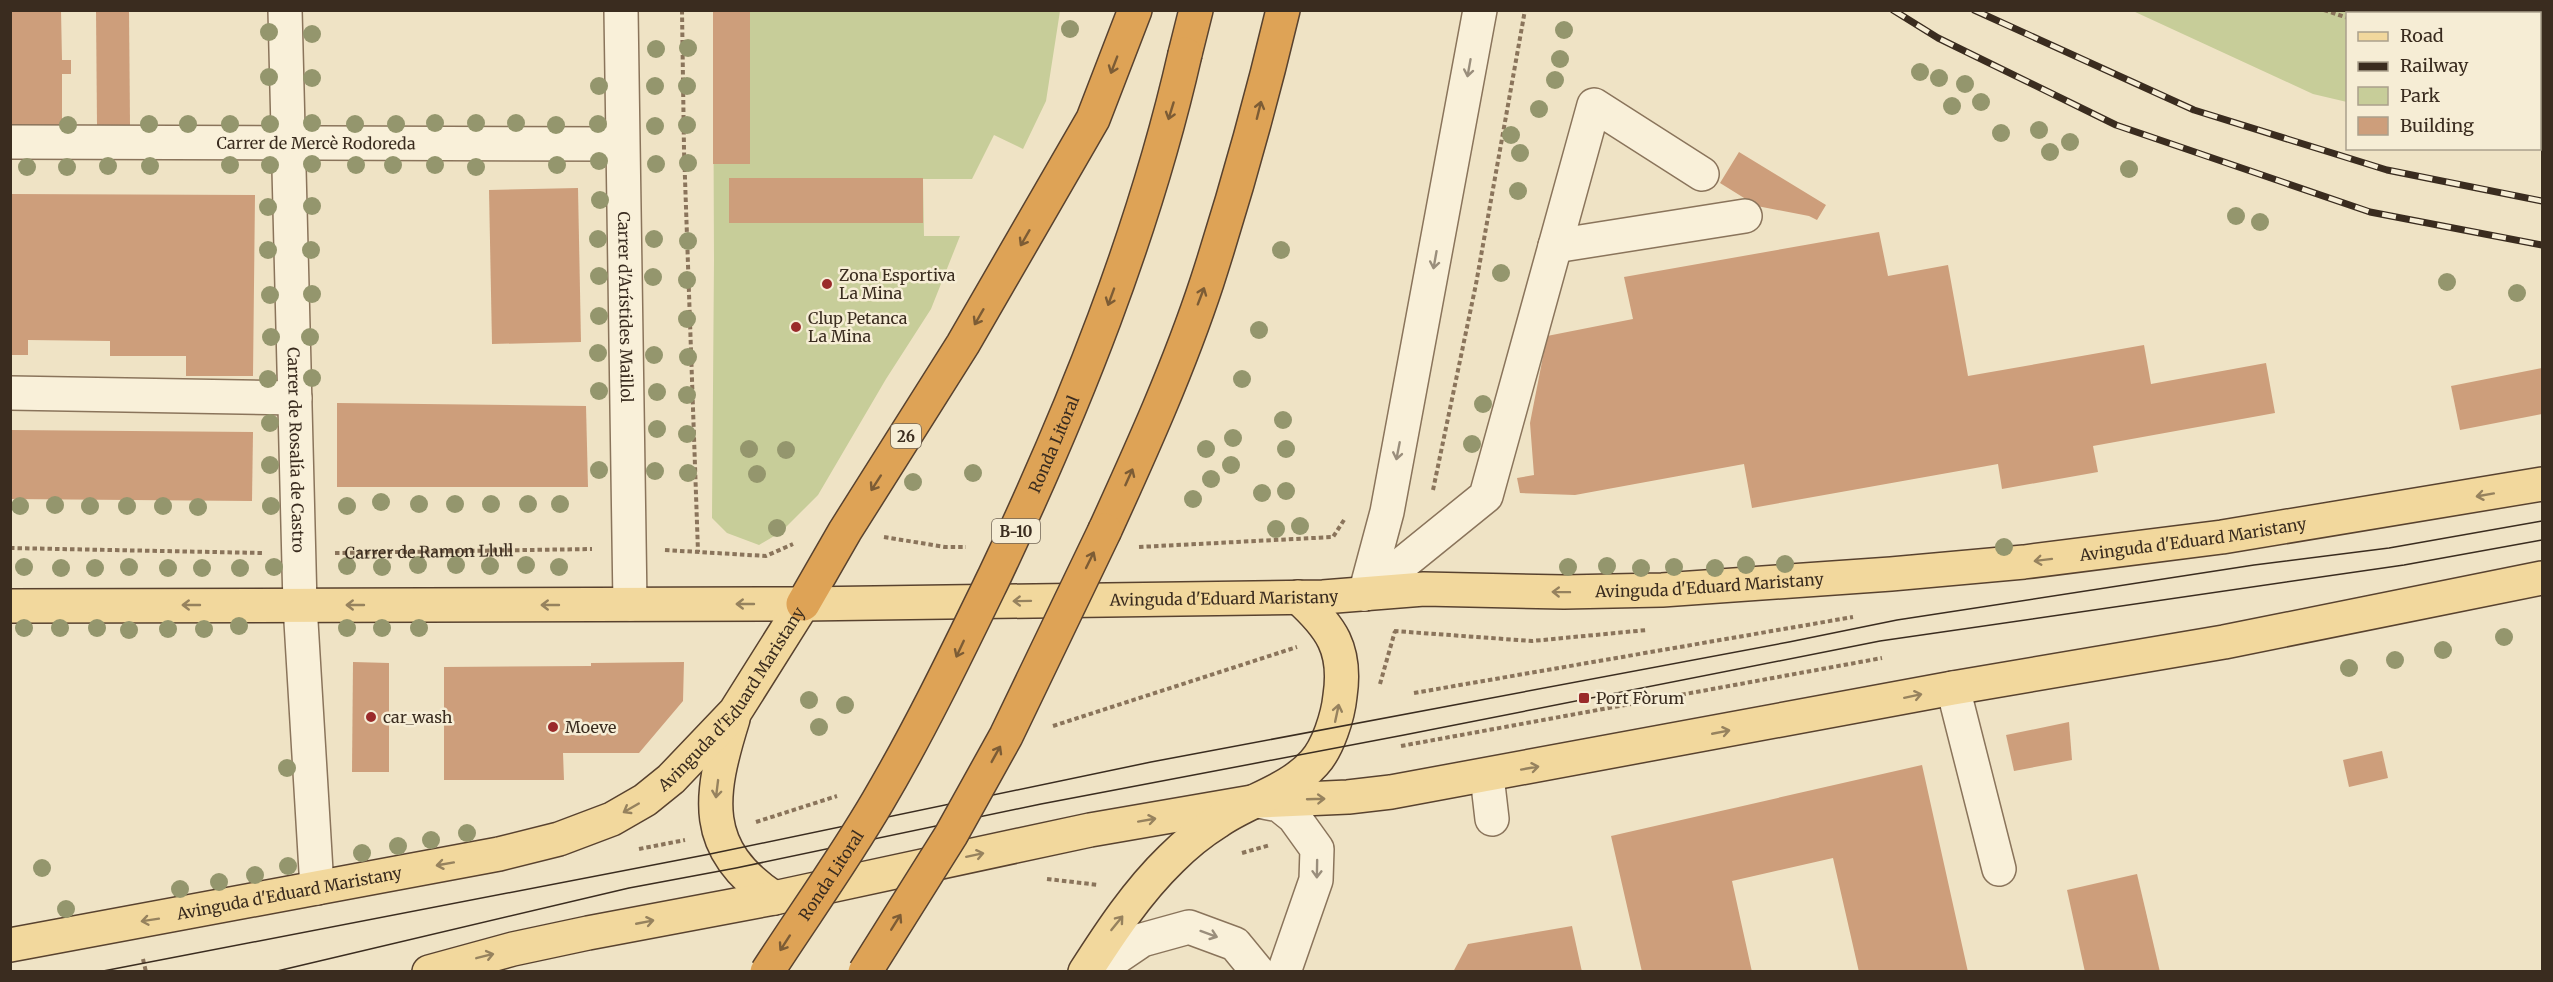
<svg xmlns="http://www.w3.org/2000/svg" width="2553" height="982" viewBox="0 0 2553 982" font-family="Merriweather,serif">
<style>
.green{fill:#c7cd99}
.building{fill:#cd9e7b}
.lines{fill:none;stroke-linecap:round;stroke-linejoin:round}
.minor-casing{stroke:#8a745b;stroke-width:36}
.major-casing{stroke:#58422f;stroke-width:36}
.highway-casing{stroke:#58422f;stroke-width:36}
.path{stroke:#8a745b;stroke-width:4;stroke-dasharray:4.5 3;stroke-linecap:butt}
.minor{stroke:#f9f0d9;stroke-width:33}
.major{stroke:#f2d89d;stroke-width:33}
.highway{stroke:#dea356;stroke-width:33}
.tram{stroke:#3a2c1f;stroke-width:1.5}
.rail-casing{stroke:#3a2c1f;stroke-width:7}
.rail{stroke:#f6edd5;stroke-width:4.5;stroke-dasharray:14;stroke-linecap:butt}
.highway-bridge-casing{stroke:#58422f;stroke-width:36;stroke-linecap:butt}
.highway-bridge{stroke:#dea356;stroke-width:33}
.tree{fill:#94966d}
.oneway{stroke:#7c5c35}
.oneway2{stroke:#9a8e7c}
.oneway3{stroke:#96825e}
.poi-dot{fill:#9a2a2a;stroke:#f6edd5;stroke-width:2}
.labels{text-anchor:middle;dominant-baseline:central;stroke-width:5;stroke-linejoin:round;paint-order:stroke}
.shield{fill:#f6edd5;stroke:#726656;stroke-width:1.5}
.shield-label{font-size:15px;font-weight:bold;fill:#3a2c1f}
.street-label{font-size:16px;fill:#3a2c1f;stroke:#f6edd5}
.poi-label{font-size:16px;fill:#3a2c1f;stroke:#f6edd5;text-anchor:start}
</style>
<rect width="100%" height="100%" fill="#efe3c5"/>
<g class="green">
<polygon points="713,11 1060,11 1046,101 1023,149 994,135 972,179 923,179 924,236 960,236 931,309 886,379 818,495 781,532 759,545 727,533 712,518 714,260"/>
<polygon points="2465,11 2480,13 2348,14 2347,102 2313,94 2133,11"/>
<rect x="2540" y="25" width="2" height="115"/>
</g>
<g class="building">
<polygon points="10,10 61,10 62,60 71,60 71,74 62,74 62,126 10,126"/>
<polygon points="96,10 129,10 130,125 97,125"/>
<rect x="713" y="10" width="37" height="154"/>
<polygon points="1739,152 1826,205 1817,220 1809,216 1757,206 1720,183"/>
<rect x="729" y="178" width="194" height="45"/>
<polygon points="578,188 581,342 492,344 489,190"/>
<polygon points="10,194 255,195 253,376 186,376 186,356 110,356 110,341 28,340 28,355 10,355"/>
<polygon points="1879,232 1888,276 1948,265 1968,376 2144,345 2151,384 2266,363 2275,413 2093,446 2098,472 2002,489 1998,464 1752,508 1744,464 1575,495 1520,493 1517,478 1534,475 1530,423 1547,336 1633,319 1624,277"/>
<polygon points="2542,368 2542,414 2460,430 2451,386"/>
<polygon points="337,403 586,406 588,487 337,487"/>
<polygon points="10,430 253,432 252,501 10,499"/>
<polygon points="353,662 389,663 389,772 352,772"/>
<polygon points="684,662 683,701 639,753 563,753 564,780 444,780 444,667 591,666 591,663"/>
<polygon points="2069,722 2072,760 2014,771 2006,735"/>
<polygon points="2382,751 2388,778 2349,787 2343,760"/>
<polygon points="1922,765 1968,972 1859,972 1833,858 1732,881 1752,972 1642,972 1611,836"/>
<polygon points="2137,874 2160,972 2085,972 2067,890"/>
<polygon points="1572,926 1582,972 1453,972 1468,944"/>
</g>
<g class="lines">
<g class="minor-casing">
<g id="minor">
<path id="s2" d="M285,10L300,605L317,888"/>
<path id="s3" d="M621,10L630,604"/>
<path id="s4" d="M10,142L622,144"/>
<polyline points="1555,246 1745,216"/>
<polyline points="10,393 295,398"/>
<polyline points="1365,594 1486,496 1594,105 1702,174"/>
<polyline points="1365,594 1387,512 1480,10"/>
<polyline points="1953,688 1999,869"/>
<polyline points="1487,776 1492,819"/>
<polyline points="1258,801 1279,805 1294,817 1317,849 1316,880 1284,972"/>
<polyline points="1095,972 1142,940 1189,927 1235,944 1258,972"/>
</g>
</g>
<g class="major-casing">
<g id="major">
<path id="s5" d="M10,606L803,604L1323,597L1424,589L1564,592L1662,590L1891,574L2024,562L2222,537L2542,484"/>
<path d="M733,719C709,796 700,849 774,898"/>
<path id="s6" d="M10,945L499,854L559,839L612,819L645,800L671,779L735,712L803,604"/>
<polyline points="429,972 513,949 588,933 774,898 1090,830 1258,801 1348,797 1391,792 1953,688 2224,642 2542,578"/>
<path d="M1085,972C1110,933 1137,892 1171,859C1184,846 1201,832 1217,822C1248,800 1288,792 1314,763C1328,748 1338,716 1340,696C1347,649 1331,627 1298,597"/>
</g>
</g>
<g class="highway-casing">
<g id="highway">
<polyline points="1185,54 1196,10"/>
<path d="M1105,530C1142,449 1179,367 1207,282C1236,192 1261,102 1283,10"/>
<polyline points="803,604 845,531 963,344 1093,119 1135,10"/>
</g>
</g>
<g class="path">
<polyline points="682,10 684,150 698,552"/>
<polyline points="2324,10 2348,18"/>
<polyline points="2540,81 2542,81"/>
<polyline points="1433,490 1476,284 1525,10"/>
<polyline points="884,537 945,547 966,547"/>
<polyline points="1139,547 1333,537 1344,520"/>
<polyline points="10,548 262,553"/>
<polyline points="665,550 766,556 793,544"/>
<path id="s1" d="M335,553L592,549"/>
<polyline points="1394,631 1532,641 1647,630"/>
<polyline points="1380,684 1395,631"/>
<polyline points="1414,693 1853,617"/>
<polyline points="1053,726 1297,647"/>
<polyline points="1401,746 1882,658"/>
<polyline points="756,822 837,796"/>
<polyline points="639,849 685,840"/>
<polyline points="1242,853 1270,845"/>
<polyline points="1047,879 1099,885"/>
<polyline points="143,959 146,972"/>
</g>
<use href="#minor" class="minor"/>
<use href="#major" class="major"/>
<use href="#highway" class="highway"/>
<g class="tram">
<polyline points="98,972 710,854 1151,762 1789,642 1897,620 2254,565 2389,548 2542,521"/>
<polyline points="273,972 629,888 736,868 1041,804 1404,735 1880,641 2404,565 2542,540"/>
</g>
<g class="rail-casing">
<g id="rail">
<polyline points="1893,10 1938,38 2116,125 2370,212 2542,245"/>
<polyline points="1974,10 2194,110 2387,170 2542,201"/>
</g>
</g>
<use href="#rail" class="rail"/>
<g class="highway-bridge-casing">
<g id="highway-bridge">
<path id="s7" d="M767,972C804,915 844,859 878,801C921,728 958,651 995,575C1074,408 1144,234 1185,54"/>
<polyline points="865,972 951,835 1006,736 1105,530"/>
</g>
</g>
<use href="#highway-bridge" class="highway-bridge"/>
</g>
<g class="tree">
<circle cx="1070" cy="29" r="9"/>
<circle cx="1564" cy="30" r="9"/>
<circle cx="269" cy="32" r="9"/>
<circle cx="312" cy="34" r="9"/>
<circle cx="688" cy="48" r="9"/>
<circle cx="656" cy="49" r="9"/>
<circle cx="1560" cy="59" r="9"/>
<circle cx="1920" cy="72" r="9"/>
<circle cx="269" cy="77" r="9"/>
<circle cx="312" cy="78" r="9"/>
<circle cx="1939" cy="78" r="9"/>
<circle cx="1555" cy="80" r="9"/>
<circle cx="1965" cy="84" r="9"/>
<circle cx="599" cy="86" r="9"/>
<circle cx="655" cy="86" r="9"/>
<circle cx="687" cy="86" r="9"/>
<circle cx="1981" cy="102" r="9"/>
<circle cx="1952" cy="106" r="9"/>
<circle cx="1539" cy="109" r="9"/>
<circle cx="312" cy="123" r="9"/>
<circle cx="435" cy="123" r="9"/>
<circle cx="476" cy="123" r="9"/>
<circle cx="516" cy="123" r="9"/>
<circle cx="149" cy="124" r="9"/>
<circle cx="188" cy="124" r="9"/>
<circle cx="230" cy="124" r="9"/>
<circle cx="270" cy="124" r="9"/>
<circle cx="355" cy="124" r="9"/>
<circle cx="396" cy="124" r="9"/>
<circle cx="598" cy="124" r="9"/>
<circle cx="68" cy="125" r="9"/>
<circle cx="556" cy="125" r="9"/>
<circle cx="687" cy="125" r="9"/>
<circle cx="655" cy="126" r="9"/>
<circle cx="2039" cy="130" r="9"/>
<circle cx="2001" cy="133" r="9"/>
<circle cx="1511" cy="135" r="9"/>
<circle cx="2070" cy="142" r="9"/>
<circle cx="2050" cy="152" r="9"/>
<circle cx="1520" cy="153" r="9"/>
<circle cx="599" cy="161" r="9"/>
<circle cx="688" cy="163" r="9"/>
<circle cx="312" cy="164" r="9"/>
<circle cx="656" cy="164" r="9"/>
<circle cx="230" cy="165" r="9"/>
<circle cx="270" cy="165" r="9"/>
<circle cx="356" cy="165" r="9"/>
<circle cx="393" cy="165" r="9"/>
<circle cx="435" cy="165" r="9"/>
<circle cx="557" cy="165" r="9"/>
<circle cx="108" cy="166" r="9"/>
<circle cx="150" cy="166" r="9"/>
<circle cx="27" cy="167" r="9"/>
<circle cx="67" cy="167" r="9"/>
<circle cx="476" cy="167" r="9"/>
<circle cx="2129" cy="169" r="9"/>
<circle cx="1518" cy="191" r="9"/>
<circle cx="600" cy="200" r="9"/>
<circle cx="312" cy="206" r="9"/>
<circle cx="268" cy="207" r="9"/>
<circle cx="2236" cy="216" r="9"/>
<circle cx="2260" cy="222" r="9"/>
<circle cx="598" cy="239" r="9"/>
<circle cx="654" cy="239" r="9"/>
<circle cx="688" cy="241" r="9"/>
<circle cx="268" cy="250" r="9"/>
<circle cx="311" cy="250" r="9"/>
<circle cx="1281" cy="250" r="9"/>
<circle cx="1501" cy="273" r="9"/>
<circle cx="599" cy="276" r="9"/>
<circle cx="653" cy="277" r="9"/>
<circle cx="687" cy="280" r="9"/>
<circle cx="2447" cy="282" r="9"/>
<circle cx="2517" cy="293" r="9"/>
<circle cx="312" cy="294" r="9"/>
<circle cx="270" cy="295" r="9"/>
<circle cx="599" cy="316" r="9"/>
<circle cx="687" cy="319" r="9"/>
<circle cx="1259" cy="330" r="9"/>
<circle cx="271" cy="337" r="9"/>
<circle cx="310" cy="337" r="9"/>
<circle cx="598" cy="353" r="9"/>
<circle cx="654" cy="355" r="9"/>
<circle cx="688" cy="357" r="9"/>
<circle cx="312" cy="378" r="9"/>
<circle cx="268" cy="379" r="9"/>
<circle cx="1242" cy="379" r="9"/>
<circle cx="599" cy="391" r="9"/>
<circle cx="657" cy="392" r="9"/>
<circle cx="687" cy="395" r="9"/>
<circle cx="1483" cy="404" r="9"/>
<circle cx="1283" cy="420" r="9"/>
<circle cx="270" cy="423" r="9"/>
<circle cx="657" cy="429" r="9"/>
<circle cx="687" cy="434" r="9"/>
<circle cx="1233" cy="438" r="9"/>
<circle cx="1472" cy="444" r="9"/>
<circle cx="749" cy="449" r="9"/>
<circle cx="1206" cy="449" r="9"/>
<circle cx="1286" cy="449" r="9"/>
<circle cx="786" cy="450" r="9"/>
<circle cx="270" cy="465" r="9"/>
<circle cx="1231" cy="465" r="9"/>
<circle cx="599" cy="470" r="9"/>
<circle cx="655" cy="471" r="9"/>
<circle cx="688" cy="473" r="9"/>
<circle cx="973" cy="473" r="9"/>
<circle cx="757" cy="474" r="9"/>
<circle cx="1211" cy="479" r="9"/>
<circle cx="913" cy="482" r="9"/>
<circle cx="1286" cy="491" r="9"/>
<circle cx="1262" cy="493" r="9"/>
<circle cx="1193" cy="499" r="9"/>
<circle cx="381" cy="502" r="9"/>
<circle cx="419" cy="504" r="9"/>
<circle cx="455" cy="504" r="9"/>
<circle cx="491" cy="504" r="9"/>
<circle cx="528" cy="504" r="9"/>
<circle cx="560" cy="504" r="9"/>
<circle cx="55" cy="505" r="9"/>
<circle cx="20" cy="506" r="9"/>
<circle cx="90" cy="506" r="9"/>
<circle cx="127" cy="506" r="9"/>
<circle cx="163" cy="506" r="9"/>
<circle cx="271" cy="506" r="9"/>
<circle cx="347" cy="506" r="9"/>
<circle cx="198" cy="507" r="9"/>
<circle cx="1300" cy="526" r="9"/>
<circle cx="777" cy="528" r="9"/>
<circle cx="1276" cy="529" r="9"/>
<circle cx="2004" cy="547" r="9"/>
<circle cx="1785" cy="564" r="9"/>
<circle cx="418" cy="565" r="9"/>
<circle cx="456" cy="565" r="9"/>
<circle cx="526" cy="565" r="9"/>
<circle cx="1746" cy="565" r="9"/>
<circle cx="347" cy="566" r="9"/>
<circle cx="490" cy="566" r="9"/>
<circle cx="1607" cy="566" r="9"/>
<circle cx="24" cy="567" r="9"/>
<circle cx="129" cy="567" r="9"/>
<circle cx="274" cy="567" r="9"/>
<circle cx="382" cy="567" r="9"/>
<circle cx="559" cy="567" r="9"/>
<circle cx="1568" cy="567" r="9"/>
<circle cx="1674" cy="567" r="9"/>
<circle cx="61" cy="568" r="9"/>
<circle cx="95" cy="568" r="9"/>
<circle cx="168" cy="568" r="9"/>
<circle cx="202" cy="568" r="9"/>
<circle cx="240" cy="568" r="9"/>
<circle cx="1641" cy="568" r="9"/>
<circle cx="1715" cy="568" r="9"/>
<circle cx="239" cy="626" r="9"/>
<circle cx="24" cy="628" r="9"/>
<circle cx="60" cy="628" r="9"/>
<circle cx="97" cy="628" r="9"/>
<circle cx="347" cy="628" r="9"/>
<circle cx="382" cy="628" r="9"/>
<circle cx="419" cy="628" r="9"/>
<circle cx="168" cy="629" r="9"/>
<circle cx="204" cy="629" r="9"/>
<circle cx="129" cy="630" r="9"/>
<circle cx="2504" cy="637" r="9"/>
<circle cx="2443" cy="650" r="9"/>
<circle cx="2395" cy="660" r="9"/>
<circle cx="2349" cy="668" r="9"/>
<circle cx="809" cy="700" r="9"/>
<circle cx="845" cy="705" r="9"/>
<circle cx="819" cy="727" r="9"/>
<circle cx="287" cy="768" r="9"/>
<circle cx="467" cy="833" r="9"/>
<circle cx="431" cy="840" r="9"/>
<circle cx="398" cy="846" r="9"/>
<circle cx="362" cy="853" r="9"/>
<circle cx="288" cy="866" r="9"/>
<circle cx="42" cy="868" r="9"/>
<circle cx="255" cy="875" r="9"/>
<circle cx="219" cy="882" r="9"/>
<circle cx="180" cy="889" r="9"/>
<circle cx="66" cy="909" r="9"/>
</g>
<defs><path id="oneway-shaft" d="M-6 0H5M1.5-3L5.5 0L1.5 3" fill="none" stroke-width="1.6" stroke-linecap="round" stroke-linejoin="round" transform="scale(1.5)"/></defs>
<g class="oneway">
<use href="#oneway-shaft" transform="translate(1114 65) rotate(111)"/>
<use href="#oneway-shaft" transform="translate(1259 110) rotate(-76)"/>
<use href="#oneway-shaft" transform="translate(1171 111) rotate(107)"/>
<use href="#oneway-shaft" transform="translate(1025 238) rotate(120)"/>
<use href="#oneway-shaft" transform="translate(1201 296) rotate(-69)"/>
<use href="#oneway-shaft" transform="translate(1111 297) rotate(110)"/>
<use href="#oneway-shaft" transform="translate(979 317) rotate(120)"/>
<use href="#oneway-shaft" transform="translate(1129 477) rotate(-66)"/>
<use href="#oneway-shaft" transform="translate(876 483) rotate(123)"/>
<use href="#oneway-shaft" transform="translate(1090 560) rotate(-64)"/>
<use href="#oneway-shaft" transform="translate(960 649) rotate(115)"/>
<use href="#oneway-shaft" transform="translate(996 754) rotate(-61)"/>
<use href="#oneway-shaft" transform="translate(896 922) rotate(-58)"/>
<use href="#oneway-shaft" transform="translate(785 943) rotate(123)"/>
</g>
<g class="oneway2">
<use href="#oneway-shaft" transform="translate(1469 68) rotate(100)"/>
<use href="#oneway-shaft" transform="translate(1435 260) rotate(100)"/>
<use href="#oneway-shaft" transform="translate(1398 451) rotate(101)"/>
<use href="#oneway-shaft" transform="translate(1317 869) rotate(91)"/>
<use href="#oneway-shaft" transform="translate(1209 934) rotate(20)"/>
</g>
<g class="oneway3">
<use href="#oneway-shaft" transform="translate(2485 495) rotate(170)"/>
<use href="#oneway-shaft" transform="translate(2043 560) rotate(173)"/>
<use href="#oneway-shaft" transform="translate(1561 592) rotate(-179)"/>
<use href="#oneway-shaft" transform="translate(1022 601) rotate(179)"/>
<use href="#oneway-shaft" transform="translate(745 604) rotate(180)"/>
<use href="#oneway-shaft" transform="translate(191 605) rotate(180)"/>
<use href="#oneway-shaft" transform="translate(355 605) rotate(180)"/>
<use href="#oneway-shaft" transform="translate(550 605) rotate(180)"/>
<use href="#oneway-shaft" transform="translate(1913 696) rotate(-12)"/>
<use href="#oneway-shaft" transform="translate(1337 713) rotate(-78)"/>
<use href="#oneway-shaft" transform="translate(1721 732) rotate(-11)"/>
<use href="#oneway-shaft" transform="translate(1530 768) rotate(-10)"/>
<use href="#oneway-shaft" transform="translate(717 789) rotate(97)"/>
<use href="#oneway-shaft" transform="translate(1316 799) rotate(-2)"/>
<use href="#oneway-shaft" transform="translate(631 808) rotate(150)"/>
<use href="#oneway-shaft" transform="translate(1147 820) rotate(-10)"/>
<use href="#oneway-shaft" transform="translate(975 855) rotate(-12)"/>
<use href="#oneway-shaft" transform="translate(445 864) rotate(170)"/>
<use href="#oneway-shaft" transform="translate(150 920) rotate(171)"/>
<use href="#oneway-shaft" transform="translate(645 922) rotate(-11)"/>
<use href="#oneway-shaft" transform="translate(1117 923) rotate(-51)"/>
<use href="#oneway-shaft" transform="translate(485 956) rotate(-14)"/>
</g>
<g class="poi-dot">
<circle cx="827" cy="284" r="6"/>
<circle cx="796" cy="327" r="6"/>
<rect x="1578" y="692" width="12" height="12" rx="3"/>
<circle cx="371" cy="717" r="6"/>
<circle cx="553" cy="727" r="6"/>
</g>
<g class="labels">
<g class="shield">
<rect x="891" y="424" width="30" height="24" rx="4.5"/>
<rect x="992" y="519" width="48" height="24" rx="4.5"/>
</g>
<g class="shield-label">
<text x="906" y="436">26</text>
<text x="1016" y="531">B-10</text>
</g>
<g class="street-label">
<text stroke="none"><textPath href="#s4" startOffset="306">Carrer de Mercè Rodoreda</textPath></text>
<text stroke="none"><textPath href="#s3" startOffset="297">Carrer d'Arístides Maillol</textPath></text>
<text stroke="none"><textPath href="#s7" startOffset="602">Ronda Litoral</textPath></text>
<text stroke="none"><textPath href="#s2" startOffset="440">Carrer de Rosalía de Castro</textPath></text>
<text stroke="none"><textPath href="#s5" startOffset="2186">Avinguda d'Eduard Maristany</textPath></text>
<text stroke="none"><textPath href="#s1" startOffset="94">Carrer de Ramon Llull</textPath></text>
<text stroke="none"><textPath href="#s5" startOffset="1700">Avinguda d'Eduard Maristany</textPath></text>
<text stroke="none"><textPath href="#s5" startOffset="1214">Avinguda d'Eduard Maristany</textPath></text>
<text stroke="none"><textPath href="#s6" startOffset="788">Avinguda d'Eduard Maristany</textPath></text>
<text stroke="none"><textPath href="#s7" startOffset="116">Ronda Litoral</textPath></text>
<text stroke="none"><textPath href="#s6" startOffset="284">Avinguda d'Eduard Maristany</textPath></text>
</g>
<g class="poi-label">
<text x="839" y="275">Zona Esportiva<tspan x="839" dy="18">La Mina</tspan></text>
<text x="808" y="318">Clup Petanca<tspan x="808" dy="18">La Mina</tspan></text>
<text x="1596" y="698">Port Fòrum</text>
<text x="383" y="717">car_wash</text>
<text x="565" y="727">Moeve</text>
</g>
</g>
<rect width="2553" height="982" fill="none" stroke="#3a2c1f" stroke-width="24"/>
<rect x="2346" y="12" width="195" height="138" fill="#f6edd5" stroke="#aba08c" stroke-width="1.5"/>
<rect x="2358" y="32" width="30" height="9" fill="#f2d89d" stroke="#aba08c" stroke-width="1.5"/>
<text x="2400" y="42" font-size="18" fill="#3a2c1f">Road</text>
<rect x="2358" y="62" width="30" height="9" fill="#3a2c1f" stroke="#aba08c" stroke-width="1.5"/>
<text x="2400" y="72" font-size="18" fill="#3a2c1f">Railway</text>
<rect x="2358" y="87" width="30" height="18" fill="#c7cd99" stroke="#aba08c" stroke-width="1.5"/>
<text x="2400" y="102" font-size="18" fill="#3a2c1f">Park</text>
<rect x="2358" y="117" width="30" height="18" fill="#cd9e7b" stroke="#aba08c" stroke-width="1.5"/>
<text x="2400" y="132" font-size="18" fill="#3a2c1f">Building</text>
</svg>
